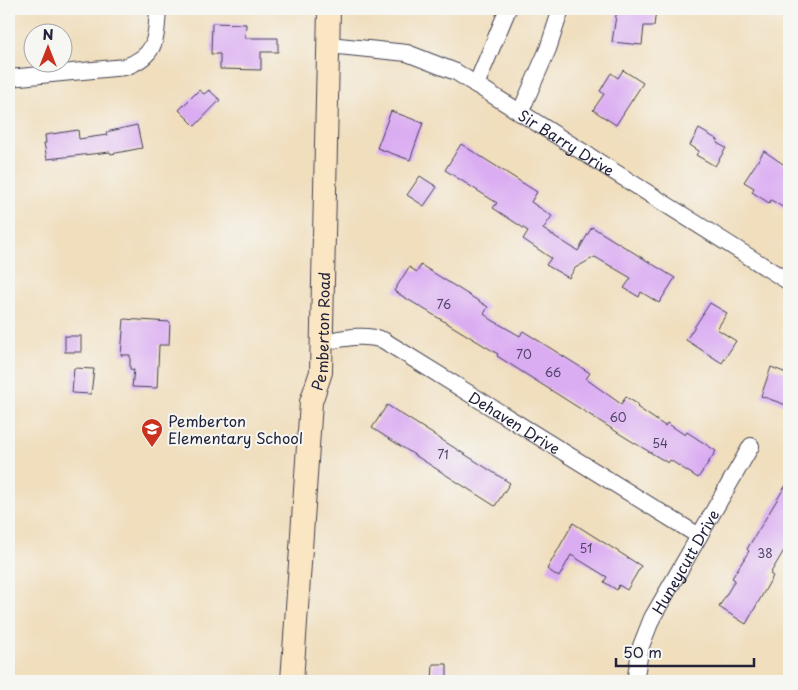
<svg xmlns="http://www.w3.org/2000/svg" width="798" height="690" viewBox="0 0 798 690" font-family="'Playpen Sans',sans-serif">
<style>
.building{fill:#daacf2}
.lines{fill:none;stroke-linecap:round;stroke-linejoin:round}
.street-casing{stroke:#413e4e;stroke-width:18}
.secondary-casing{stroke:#413e4e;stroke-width:24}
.street{stroke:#fff;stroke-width:16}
.secondary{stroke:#fbe6c4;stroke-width:22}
.labels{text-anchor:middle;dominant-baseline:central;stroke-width:4;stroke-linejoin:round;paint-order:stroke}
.number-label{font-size:12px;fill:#504469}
.street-label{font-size:15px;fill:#22223b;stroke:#f6f6f2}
.poi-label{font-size:15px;fill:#22223b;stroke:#f6f6f2;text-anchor:start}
</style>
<rect width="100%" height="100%" fill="#f6f6f2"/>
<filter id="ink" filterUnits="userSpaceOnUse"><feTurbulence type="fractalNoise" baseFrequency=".02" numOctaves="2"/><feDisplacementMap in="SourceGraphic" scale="10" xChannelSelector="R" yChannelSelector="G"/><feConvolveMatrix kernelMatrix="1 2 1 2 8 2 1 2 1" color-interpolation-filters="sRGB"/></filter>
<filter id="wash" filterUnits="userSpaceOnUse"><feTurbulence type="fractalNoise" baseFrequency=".0096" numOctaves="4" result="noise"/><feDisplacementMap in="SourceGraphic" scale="20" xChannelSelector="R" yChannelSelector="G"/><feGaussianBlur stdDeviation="1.12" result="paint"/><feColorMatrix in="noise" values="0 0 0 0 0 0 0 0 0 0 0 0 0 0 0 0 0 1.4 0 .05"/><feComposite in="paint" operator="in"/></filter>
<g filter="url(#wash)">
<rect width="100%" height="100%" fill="#f0debd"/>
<g id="blocks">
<g class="building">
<polygon points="617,9 656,10 654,26 644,26 642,45 612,42"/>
<polygon points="212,23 246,24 245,38 278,38 278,52 261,52 261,70 220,69 220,54 211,54"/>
<polygon points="623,70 643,83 616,125 593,110 604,94 600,91 611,73 618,78"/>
<polygon points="199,90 204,94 209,90 220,100 195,126 179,110"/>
<polygon points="391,111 423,123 410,160 377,148"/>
<polygon points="137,125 142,148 111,154 110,152 47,159 44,143 46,143 45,135 78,130 79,139 107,135 106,132"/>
<polygon points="699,129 718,140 717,143 726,148 715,166 696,155 699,151 690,145"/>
<polygon points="461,144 537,192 531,202 552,216 543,229 578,251 592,227 675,278 659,303 641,292 639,297 624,288 631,278 595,257 575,268 569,278 546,265 551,258 523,239 528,231 493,208 497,203 445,170"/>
<polygon points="764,151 789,168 789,211 771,200 769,203 752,192 754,188 744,182"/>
<polygon points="420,176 437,187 424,206 407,195"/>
<polygon points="421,265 488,307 484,314 492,320 520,336 523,331 590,373 586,379 621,404 626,397 639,405 637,407 665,426 667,423 685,435 687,432 716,451 698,478 670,460 668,463 628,439 497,356 498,354 394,291 409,267 417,272"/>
<polygon points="710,303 727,313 717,329 736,341 722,363 686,340"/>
<polygon points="124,319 170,322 169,345 159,345 157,388 132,387 134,370 130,369 130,355 121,355"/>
<rect x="65" y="336" width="16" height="16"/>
<polygon points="771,367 789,374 789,406 761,396"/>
<polygon points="74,368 94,369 91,394 72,393"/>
<polygon points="387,405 510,483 495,506 372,428"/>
<polygon points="789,480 789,542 770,574 773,576 746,624 719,607 735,580 732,578 749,551 747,549"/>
<polygon points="573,523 641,566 627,590 619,585 617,590 604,582 607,577 571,555 559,577 547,569"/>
<polygon points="433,664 447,664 447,681 432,681"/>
</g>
</g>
</g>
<g filter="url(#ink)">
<use href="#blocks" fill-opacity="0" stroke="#413e4e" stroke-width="1"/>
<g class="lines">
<g class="street-casing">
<g id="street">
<path id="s1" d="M329,45L407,53L456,72L789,282"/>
<path d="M9,78L125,67C157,55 156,39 158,9"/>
<polyline points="476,85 508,9"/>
<polyline points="520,113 548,49 561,9"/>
<path id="s2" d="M321,342C342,339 362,333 383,340L699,536"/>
<path id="s3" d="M635,681L641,646L652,618L751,446"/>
</g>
</g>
<g class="secondary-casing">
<g id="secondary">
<path id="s4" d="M292,681L311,402L321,372L329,9"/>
</g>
</g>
<use href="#street" class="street"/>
<use href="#secondary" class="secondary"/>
</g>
</g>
<defs>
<g id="school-pin" transform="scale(1.125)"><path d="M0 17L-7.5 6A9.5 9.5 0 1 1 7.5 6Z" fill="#c8321e" stroke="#f6f6f2"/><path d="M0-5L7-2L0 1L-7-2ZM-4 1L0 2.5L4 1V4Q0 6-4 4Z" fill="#fff"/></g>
</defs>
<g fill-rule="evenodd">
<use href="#school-pin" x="152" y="429"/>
</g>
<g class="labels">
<g class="number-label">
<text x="444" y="304">76</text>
<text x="524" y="354">70</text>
<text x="553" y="372">66</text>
<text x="618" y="417">60</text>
<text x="660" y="443">54</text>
<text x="443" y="454">71</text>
<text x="586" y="548">51</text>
<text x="765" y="553">38</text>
</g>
<g class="street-label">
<text stroke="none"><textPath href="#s1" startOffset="262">Sir Barry Drive</textPath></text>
<text stroke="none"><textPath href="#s4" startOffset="352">Pemberton Road</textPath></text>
<text stroke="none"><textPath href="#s2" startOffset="218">Dehaven Drive</textPath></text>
<text stroke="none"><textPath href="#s3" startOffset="131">Huneycutt Drive</textPath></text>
</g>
<g class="poi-label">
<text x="168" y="420">Pemberton<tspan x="168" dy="17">Elementary School</tspan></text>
</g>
</g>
<rect width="798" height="690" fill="none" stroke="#f6f6f2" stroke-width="30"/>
<g transform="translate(48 48)"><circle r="24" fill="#f6f6f2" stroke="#a1a1a9"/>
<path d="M0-4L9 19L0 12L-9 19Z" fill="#c8321e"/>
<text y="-8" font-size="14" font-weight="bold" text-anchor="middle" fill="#22223b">N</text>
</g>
<path d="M616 658v8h138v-8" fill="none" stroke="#22223b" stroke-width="2.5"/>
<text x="623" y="658" font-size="15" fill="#22223b" stroke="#f6f6f2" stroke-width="4" paint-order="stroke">50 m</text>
</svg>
